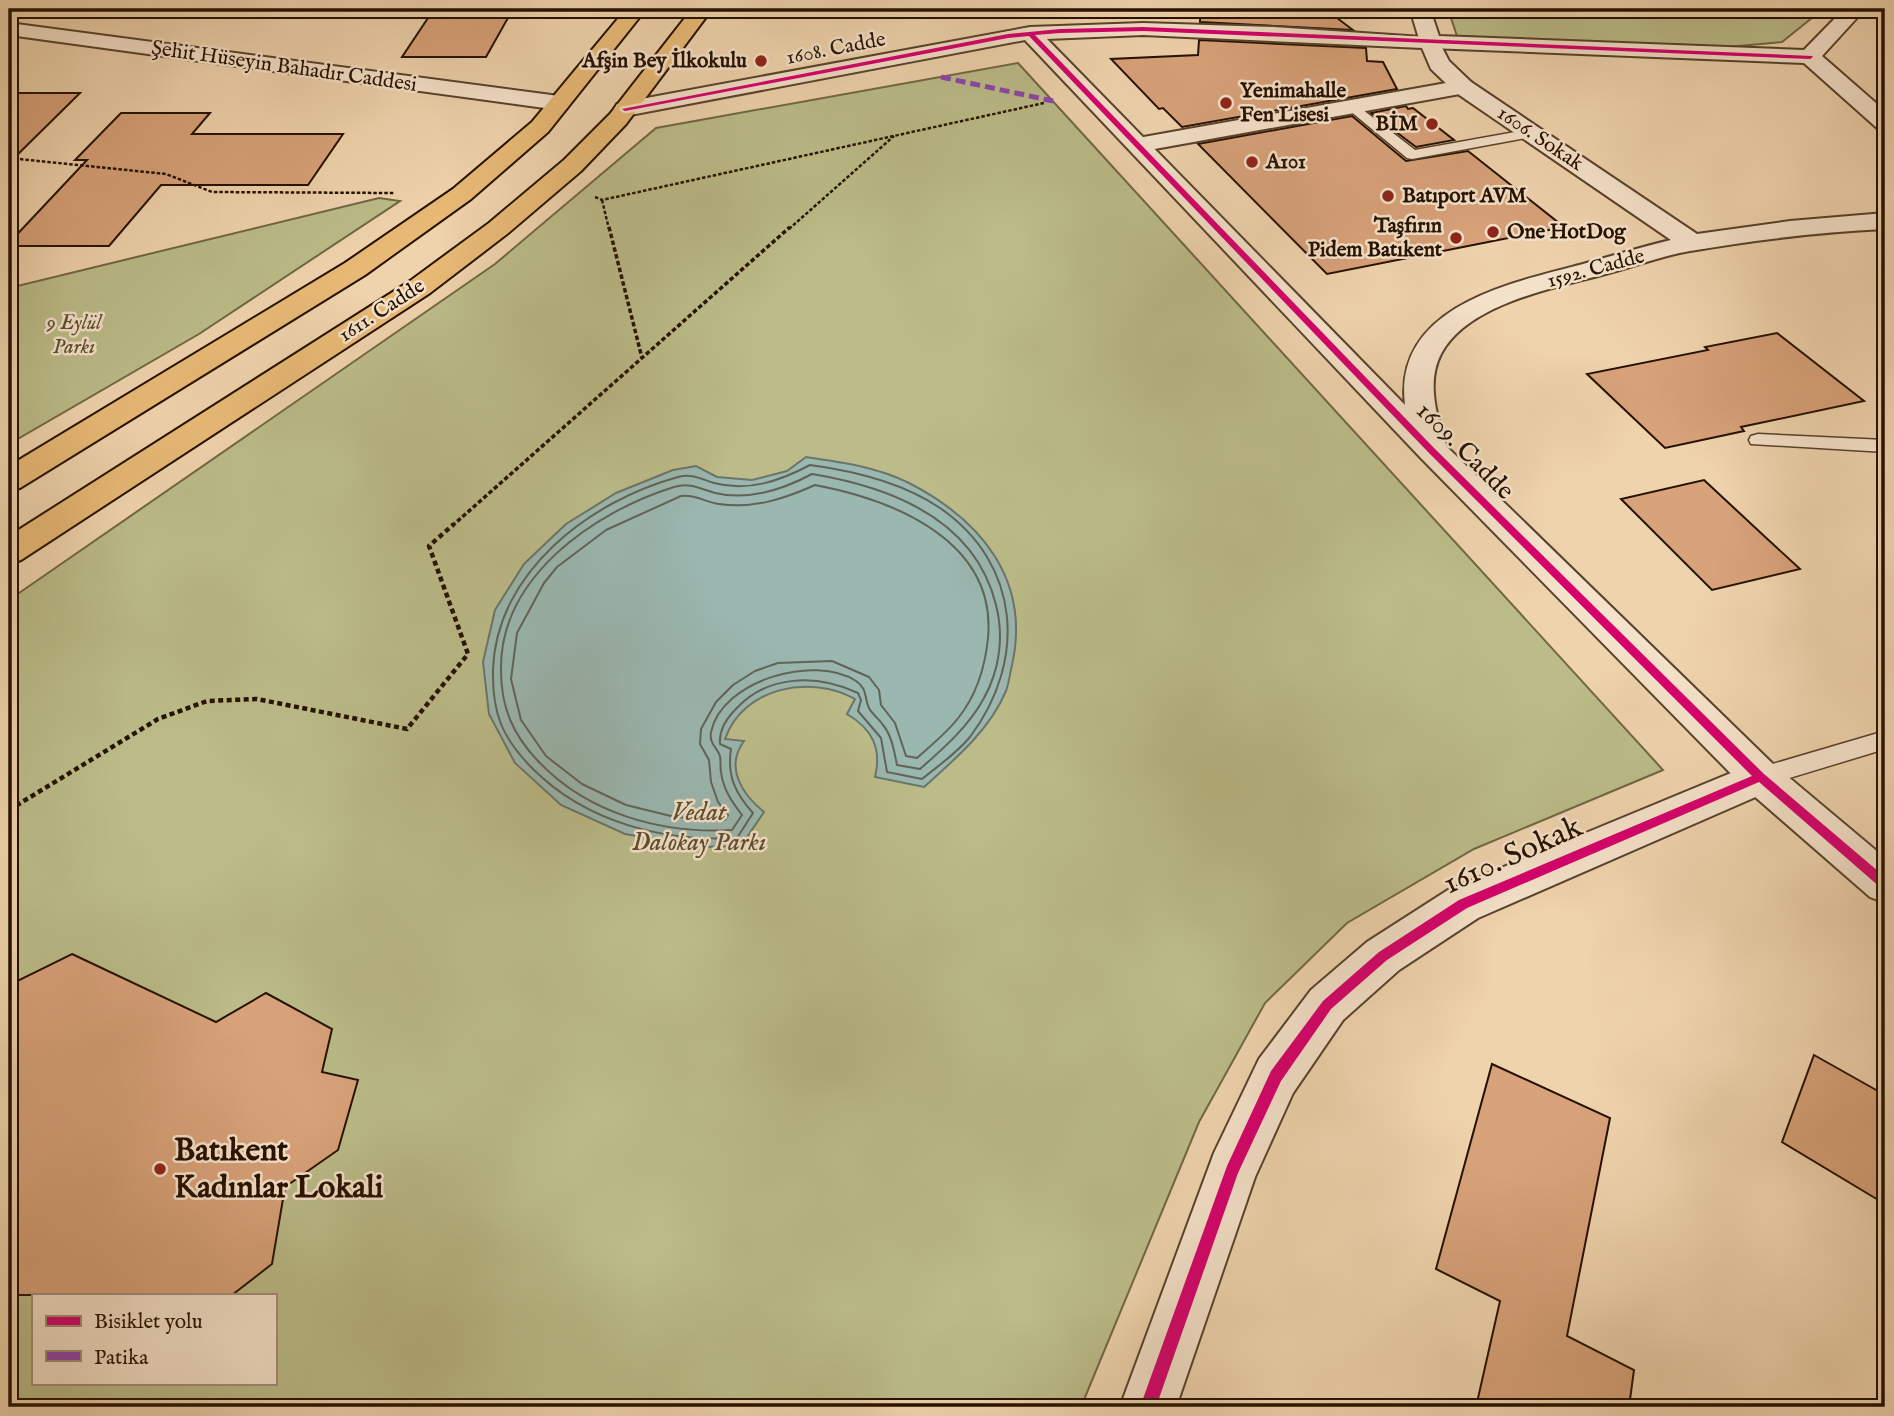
<svg xmlns="http://www.w3.org/2000/svg" width="1894" height="1416" viewBox="0 0 1894 1416" font-family="'IM FELL English',serif">
<style>
.green{fill:#bbbc89;stroke:#706644;stroke-width:2;fill-rule:evenodd}
.water{fill:#9ab7b0;stroke:#6b756a;stroke-width:2}
.lines{fill:none;stroke-linecap:round;stroke-linejoin:round}
.shore{stroke:#606458;stroke-width:2}
.building{fill:#d8a27a;stroke:#251100;stroke-width:2}
.service-casing{stroke:#58422b;stroke-width:3}
.minor-casing{stroke:#58422b;stroke-width:4}
.tertiary-casing{stroke:#58422b;stroke-width:4}
.primary-casing{stroke:#251100;stroke-width:4}
.path-far2{stroke:#251100;stroke-width:2.5;stroke-dasharray:3.5 2;stroke-linecap:butt}
.path-far1{stroke:#251100;stroke-width:3.5;stroke-dasharray:4.5 2.5;stroke-linecap:butt}
.path{stroke:#251100;stroke-width:4.5;stroke-dasharray:5 3.5;stroke-linecap:butt}
.service{fill:#f5e2ca;fill-rule:evenodd}
.minor{fill:#f5e2ca;fill-rule:evenodd}
.tertiary{fill:#f5e2ca;fill-rule:evenodd}
.primary{fill:#e8ba76;fill-rule:evenodd}
.quiet{stroke:#8e44ad;stroke-width:5;stroke-dasharray:10 5;stroke-linecap:butt}
.cycleway-casing{stroke:#f5e2ca;stroke-width:5}
.cycleway{fill:#d6006c;fill-rule:evenodd}
.poi-dot{fill:#8f2418;stroke:#f5e2ca;stroke-width:2.5}
.labels{text-anchor:middle;dominant-baseline:central;stroke-width:5;stroke-linejoin:round;paint-order:stroke}
.far-street-label{font-size:21px;fill:#251100;stroke:#f5e2ca}
.far-poi-label{font-size:21px;font-weight:bold;fill:#251100;stroke:#f5e2ca;text-anchor:start}
.far-park-label{font-size:21px;font-style:italic;fill:#5a4d30;stroke:#f5e2ca}
.street-label{font-size:26px;fill:#251100;stroke:#f5e2ca}
.park-label{font-size:26px;font-style:italic;fill:#5a4d30;stroke:#f5e2ca}
.near-street-label{font-size:32px;fill:#251100;stroke:#f5e2ca}
.near-poi-label{font-size:32px;font-weight:bold;fill:#251100;stroke:#f5e2ca;text-anchor:start}
</style>
<rect width="100%" height="100%" fill="#efd3ad"/>
<filter id="stains"><feTurbulence type="fractalNoise" baseFrequency=".00286" numOctaves="4"/><feColorMatrix values="0 0 0 0 .2 0 0 0 0 .09 0 0 0 0 .02 0 0 0 .5 -.17"/></filter>
<radialGradient id="worn" r=".72"><stop offset=".6" stop-color="#630" stop-opacity="0"/><stop offset="1" stop-color="#630" stop-opacity=".3"/></radialGradient>
<g class="green">
<polygon points="1448,9 1823,9 1782,42 1717,48 1457,36"/>
<path d="M1018,63L1663,770L1474,849L1347,923L1265,1003L1199,1122L1081,1407H9V600L495,264L656,128ZM33,1295H275V1383H33Z"/>
<polygon points="379,198 400,201 199,334 9,444 9,288"/>
</g>
<path class="water" d="M806,457C841,462 877,467 909,483C981,520 1031,580 1012,665C1010,673 1009,683 1006,691C989,731 955,759 924,787L875,777C882,748 872,729 847,714L855,699C811,674 743,687 725,739L744,741C724,768 743,795 764,812L741,846L701,847L625,834L561,805L515,763L489,714L483,662L495,610L524,564L566,524L616,493L673,470L696,466L717,477L752,480L787,471Z"/>
<g class="lines">
<g class="shore">
<path d="M810,465C855,471 902,482 940,508C1021,564 1027,661 970,737C957,753 938,766 922,779L887,772L881,738L858,711L861,700L858,693C817,674 767,674 735,710C726,719 719,731 720,744L731,749C727,776 735,793 753,813L737,838C663,842 586,822 533,769C502,738 492,713 493,670C496,572 590,501 678,477C692,473 701,479 714,483C748,492 780,481 810,465Z"/>
<path d="M812,474C891,487 975,519 996,605C1004,636 1000,669 984,698C969,726 944,748 920,769L897,765C894,751 892,736 883,725C879,719 872,714 869,708C864,698 868,689 856,681C815,654 722,680 711,732C709,744 717,747 720,756C721,761 720,767 721,772C723,789 732,802 742,815L732,830C662,834 588,814 538,761C513,735 501,707 501,671C499,577 594,512 674,487C690,482 701,489 715,493C749,501 782,490 812,474Z"/>
<path d="M815,485C894,500 997,541 988,638C985,668 977,694 959,717C947,733 931,745 917,758L906,756L895,723L881,705L879,690L869,677L832,661L778,663L755,671L733,685L716,702L701,729L700,744L709,760L711,782L718,802L728,815L725,820L675,817L626,805L582,784L546,756L521,720L511,679L517,633L544,583L557,567L606,530L681,496C695,494 705,502 719,504C753,509 784,499 815,485Z"/>
</g>
</g>
<g class="building">
<polygon points="434,9 513,9 486,57 402,57"/>
<polygon points="1200,9 1325,9 1353,30 1200,22"/>
<polygon points="1199,40 1366,48 1367,61 1383,62 1397,89 1182,127 1163,108 1159,109 1111,59 1198,55"/>
<polygon points="9,93 80,93 9,163"/>
<polygon points="1406,106 1408,109 1413,108 1454,140 1416,147 1371,113"/>
<polygon points="121,113 210,113 192,134 343,134 308,185 161,185 109,246 9,246 9,243 87,160 75,160"/>
<polygon points="1352,116 1406,161 1468,151 1564,227 1327,274 1198,144"/>
<polygon points="1777,333 1864,401 1741,427 1744,431 1665,448 1587,374 1708,350 1705,347"/>
<polygon points="1704,480 1762,534 1800,569 1712,590 1621,499"/>
<polygon points="72,954 216,1022 266,993 332,1029 322,1072 358,1080 338,1150 285,1187 272,1264 232,1295 9,1295 9,985"/>
<polygon points="1814,1055 1885,1095 1885,1204 1782,1142"/>
<polygon points="1492,1064 1610,1118 1567,1336 1634,1370 1629,1407 1476,1407 1500,1301 1436,1269"/>
</g>
<g class="lines">
<g class="service-casing">
<g id="service">
<polygon points="1354,103 1415,150 1531,129 1538,133 1531,137 1412,159 1407,158 1349,110 1349,104"/>
<polygon points="1758,434 1885,440 1885,452 1751,444 1749,440 1751,436"/>
<polygon points="1885,731 1885,749 1760,787 1752,784 1748,777 1752,770"/>
</g>
</g>
<g class="minor-casing">
<g id="minor">
<polygon points="1410,9 1430,9 1439,36 1804,50 1844,9 1865,9 1822,56 1885,111 1885,130 1877,128 1804,63 1430,48 1423,46 1420,42"/>
<polygon points="1463,80 1471,82 1474,87 1471,92 1138,152 1130,150 1126,145 1130,140 1138,138"/>
<polygon points="1760,761 1774,765 1780,777 1774,789 1478,918 1399,970 1343,1020 1293,1093 1255,1177 1176,1407 1120,1407 1214,1153 1259,1059 1311,990 1367,942 1448,890"/>
</g>
</g>
<g class="tertiary-casing">
<g id="tertiary">
<polygon points="9,23 559,96 567,98 570,103 567,108 559,110 9,35"/>
<path d="M1143,23L1273,27L1437,38L1449,61L1471,82L1697,234L1790,221L1885,213V229C1820,232 1755,240 1690,251C1659,256 1629,269 1598,276C1549,289 1467,305 1441,354C1426,383 1437,418 1447,447L1774,765L1885,858V903L1870,897L1746,789L1420,457L1025,40L625,116L617,114L614,109L617,104L625,102L1030,27ZM1143,35L1422,48L1431,69L1455,92L1671,240C1641,247 1612,256 1583,264C1511,283 1393,306 1405,405L1047,39Z"/>
</g>
</g>
<g class="primary-casing">
<g id="primary">
<polygon points="626,9 646,9 548,132 471,199 365,275 20,488 9,491 9,466 345,263 453,189 532,122"/>
<polygon points="692,9 712,9 626,124 581,171 507,234 430,293 21,560 9,564 9,536 410,281 489,223 564,160 610,114"/>
</g>
</g>
<g class="path-far2">
<polyline points="9,158 166,174 212,192 394,193"/>
<polyline points="595,197 602,200 1044,103"/>
<polyline points="602,200 609,229"/>
<polyline points="789,229 894,136"/>
</g>
<g class="path-far1">
<polyline points="609,227 642,358"/>
<polyline points="452,526 790,227"/>
</g>
<polyline class="path" points="9,810 158,719 207,701 257,699 407,729 468,654 429,546 454,524"/>
<use href="#service" class="service"/>
<use href="#minor" class="minor"/>
<use href="#tertiary" class="tertiary"/>
<use href="#primary" class="primary"/>
<polyline class="quiet" points="941,77 1053,101"/>
<g class="cycleway-casing">
<polygon id="cycleway" points="1143,27 1812,56 1813,57 1810,59 1143,31 1060,33 1035,35 1434,448 1764,774 1885,877 1885,889 1881,888 1759,782 1467,908 1387,960 1331,1009 1281,1081 1238,1173 1156,1407 1140,1407 1227,1166 1271,1071 1323,1001 1379,952 1459,900 1752,776 1428,452 1029,36 1008,38 625,111 622,109 1008,34 1060,29"/>
</g>
<use href="#cycleway" class="cycleway"/>
</g>
<g class="poi-dot">
<circle cx="761" cy="61" r="7"/>
<circle cx="1226" cy="103" r="7"/>
<circle cx="1432" cy="124" r="7"/>
<circle cx="1252" cy="162" r="7"/>
<circle cx="1388" cy="196" r="7"/>
<circle cx="1493" cy="232" r="7"/>
<circle cx="1456" cy="238" r="7"/>
<circle cx="160" cy="1169" r="7"/>
</g>
<g class="labels">
<g class="far-street-label">
<text transform="translate(836 49) rotate(-11)">1608. Cadde</text>
<text transform="translate(284 67) rotate(8)">Şehit Hüseyin Bahadır Caddesi</text>
<text transform="translate(1540 139) rotate(34)">1606. Sokak</text>
<text transform="translate(1596 269) rotate(-15)">1592. Cadde</text>
<text transform="translate(382 311) rotate(-33)">1611. Cadde</text>
</g>
<g class="far-poi-label">
<text x="747" y="61" text-anchor="end">Afşin Bey İlkokulu</text>
<text x="1240" y="91">Yenimahalle<tspan x="1240" dy="24">Fen Lisesi</tspan></text>
<text x="1418" y="124" text-anchor="end">BİM</text>
<text x="1266" y="162">A101</text>
<text x="1402" y="196">Batıport AVM</text>
<text x="1442" y="226" text-anchor="end">Taşfırın<tspan x="1442" dy="24">Pidem Batıkent</tspan></text>
<text x="1507" y="232">One HotDog</text>
</g>
<g class="far-park-label">
<text x="74" y="323">9 Eylül<tspan x="74" dy="24">Parkı</tspan></text>
</g>
<g class="street-label">
<text transform="translate(1465 451) rotate(45)">1609. Cadde</text>
</g>
<g class="park-label">
<text x="699" y="812">Vedat<tspan x="699" dy="30">Dalokay Parkı</tspan></text>
</g>
<g class="near-street-label">
<text transform="translate(1513 856) rotate(-24)">1610. Sokak</text>
</g>
<g class="near-poi-label">
<text x="174" y="1151">Batıkent<tspan x="174" dy="37">Kadınlar Lokali</tspan></text>
</g>
</g>
<rect width="1894" height="1416" fill="none" stroke="#efd3ad" stroke-width="35"/>
<rect x="10" y="10" width="1873" height="1395" fill="none" stroke="#251100" stroke-width="3.5"/>
<rect x="18" y="18" width="1859" height="1381" fill="none" stroke="#251100" stroke-width="2"/>
<rect x="32" y="1294" width="245" height="91" fill="#f5e2ca" stroke="#a28e79" stroke-width="2"/>
<rect x="46" y="1316" width="35" height="10" fill="#d6006c" stroke="#a28e79" stroke-width="2"/>
<text x="94" y="1328" font-size="21" fill="#251100">Bisiklet yolu</text>
<rect x="46" y="1351" width="35" height="10" fill="#8e44ad" stroke="#a28e79" stroke-width="2"/>
<text x="94" y="1364" font-size="21" fill="#251100">Patika</text>
<rect width="100%" height="100%" filter="url(#stains)"/>
<rect width="100%" height="100%" fill="url(#worn)"/>
</svg>
